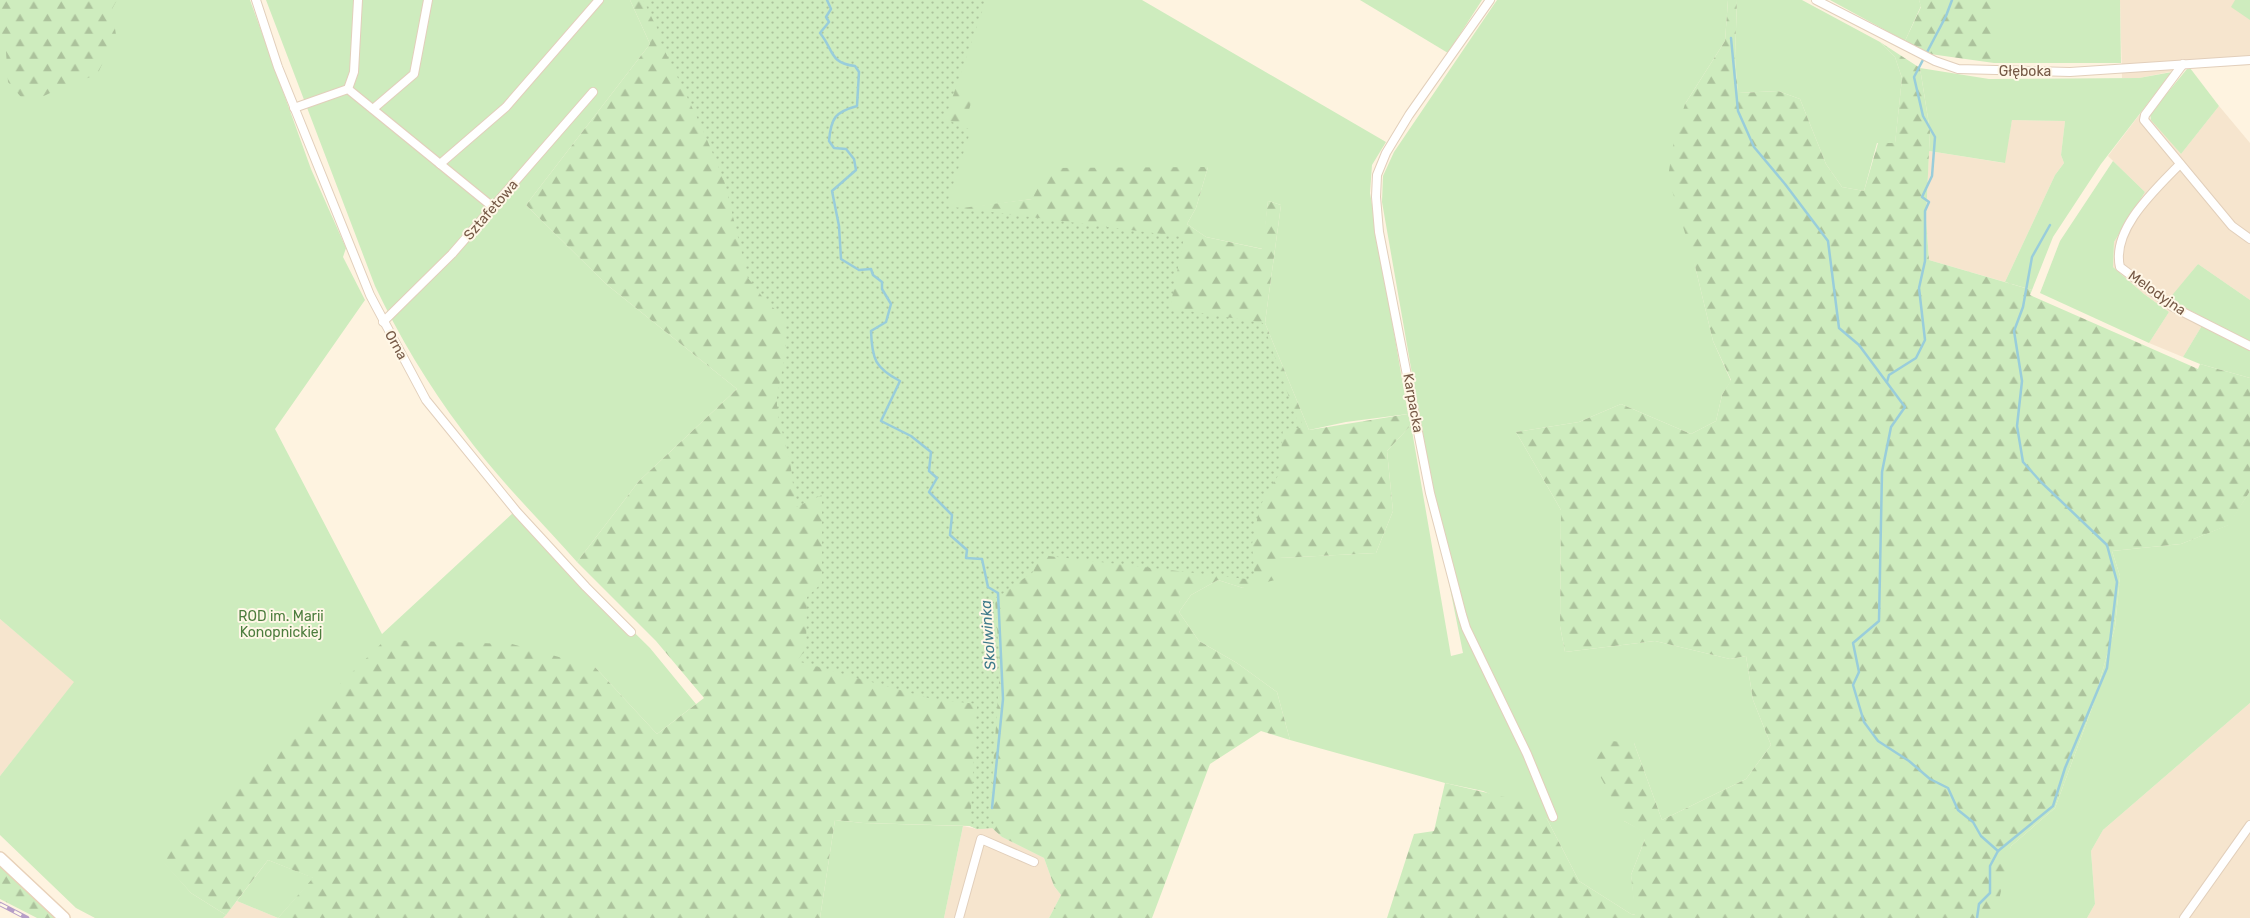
<svg xmlns="http://www.w3.org/2000/svg" width="2250" height="918" viewBox="0 0 2250 918" font-family="Rubik,sans-serif">
<style>
.residential{fill:#f6e5ce}
.green{fill:#ceecbe}
.forest{fill:url(#forest-firs)}
.park{fill:url(#park-dots)}
.lines{fill:none;stroke-linecap:round;stroke-linejoin:round}
.stream{stroke:#99cddb;stroke-width:2.5}
.street-casing{stroke:#e2cfbb;stroke-width:10}
.secondary-casing{stroke:#e8d1b9;stroke-width:14}
.street{stroke:#fff;stroke-width:8}
.secondary{stroke:#fff;stroke-width:11}
.rail-casing{stroke:#b69ec7;stroke-width:4.5}
.rail{stroke:#fff7e7;stroke-width:2.5;stroke-dasharray:8;stroke-linecap:butt}
.labels{text-anchor:middle;dominant-baseline:central;stroke-width:4;stroke-linejoin:round;paint-order:stroke}
.street-label{font-size:14px;fill:#765946;stroke:#fff7e7}
.park-label{font-size:14px;fill:#4c7d3d;stroke:#fff7e7}
.water-label{font-size:15px;font-style:italic;fill:#3e7a8b;stroke:#fff7e7}
</style>
<defs>
<pattern id="forest-firs" width="22" height="20" patternUnits="userSpaceOnUse" patternTransform="scale(1.25)"><rect width="22" height="20" fill="#ceecbe"/><path d="M5 1l3.5 6h-7zM16 11l3.5 6h-7z" fill="#acc29c"/></pattern>
<pattern id="park-dots" width="8" height="8" patternUnits="userSpaceOnUse" patternTransform="scale(1.25)"><rect width="8" height="8" fill="#ceecbe"/><path d="M2 2h.1M6 6h.1" fill="none" stroke="#acc29c" stroke-width="1.8" stroke-linecap="round"/></pattern>
</defs>
<rect width="100%" height="100%" fill="#fef3e0"/>
<g class="residential">
<polygon points="2120,0 2250,0 2250,65 2190,68 2139,78 2122,78"/>
<polygon points="2219,106 2250,143 2250,300 2198,264 2170,299 2206,319 2183,357 2149,343 2169,312 2144,294 2113,267 2114,242 2145,192 2108,156 2143,110 2181,154"/>
<polygon points="2012,120 2065,121 2061,155 2064,163 2055,175 2005,282 1929,260 1926,218 1929,151 2004,163"/>
<polygon points="0,619 75,682 0,776"/>
<polygon points="2250,703 2250,918 2087,918 2095,904 2091,851 2103,830"/>
<polygon points="963,826 977,829 992,828 1002,837 1044,858 1054,886 1061,895 1049,918 944,918"/>
<polygon points="237,901 278,918 223,918"/>
</g>
<g class="green">
<polygon points="0,0 250,0 311,169 346,248 343,257 365,300 275,429 382,634 513,513 650,648 696,704 657,734 595,667 162,860 191,893 226,915 223,918 95,918 76,908 0,835 0,776 74,682 0,619"/>
<path d="M266,0H630L650,44L526,205L606,284L737,389L639,481L577,562C539,519 496,477 462,430C428,385 399,336 375,286Z"/>
<polygon points="896,0 1142,0 1386,142 1372,165 1370,193 1408,414 1346,422 1309,430 1265,323 1281,205 1268,201 1263,249 1206,237 1187,224 1196,208 1208,167 1032,199 939,212 947,76"/>
<polygon points="1360,0 1482,0 1448,53"/>
<polygon points="1497,0 1728,0 1725,41 1685,104 1695,266 1713,341 1731,381 1722,395 1716,421 1691,434 1621,404 1579,422 1516,432 1561,510 1560,626 1565,652 1655,641 1730,659 1746,656 1753,700 1771,745 1746,779 1662,820 1634,743 1624,821 1645,832 1645,839 1631,875 1636,915 1631,914 1579,881 1547,819 1483,791 1445,783 1290,740 1277,692 1237,663 1199,641 1179,612 1191,595 1218,580 1243,588 1278,558 1376,553 1393,511 1387,451 1411,425 1451,656 1463,653 1446,568 1382,202 1383,176 1394,152"/>
<polygon points="1737,0 1802,0 1880,42 1895,57 1902,78 1895,144 1877,143 1864,191 1842,187 1826,164 1800,99 1778,91 1738,93 1735,58"/>
<polygon points="1830,0 1919,0 1921,6 1905,41"/>
<polygon points="1994,0 2120,0 2121,63 1994,63"/>
<polygon points="2235,0 2250,0 2250,20 2231,7"/>
<polygon points="1920,68 1989,79 2139,78 2172,72 2101,164 2053,237 2032,290 2005,282 2055,175 2064,163 2061,155 2065,121 2012,120 2005,163 1929,151 1930,131"/>
<polygon points="2190,68 2219,106 2181,154 2151,120 2150,114 2187,69"/>
<polygon points="2113,161 2145,192 2114,242 2113,267 2144,294 2169,312 2149,343 2040,293 2060,241"/>
<polygon points="2198,264 2250,300 2250,378 2200,364 2183,357 2206,319 2169,299"/>
<polygon points="2250,491 2250,703 2103,830 2091,851 2095,904 2087,918 1986,918 2011,846 2055,808 2092,708 2115,627 2120,576 2112,551 2181,544 2228,525"/>
<polygon points="835,820 863,823 963,826 944,918 820,918"/>
<polygon points="268,860 314,878 278,918 237,901"/>
</g>
<g class="forest">
<polygon points="0,0 117,0 112,9 116,35 97,75 69,84 27,104 8,82 5,36 0,33"/>
<polygon points="630,0 896,0 947,76 971,103 939,211 1032,199 1048,168 1208,167 1196,208 1187,224 1206,237 1262,249 1268,201 1281,205 1265,323 1309,430 1408,414 1411,425 1387,451 1393,511 1376,553 1279,558 1275,580 1243,588 1218,580 1191,595 1179,612 1199,641 1237,663 1277,692 1290,740 1261,731 1210,764 1152,918 1049,918 1061,895 1054,886 1044,858 1002,837 992,828 977,829 970,826 863,823 835,820 820,918 278,918 313,878 268,860 226,915 191,893 161,860 385,640 512,644 595,667 657,734 704,698 656,641 577,562 639,481 737,389 606,284 526,205 650,44"/>
<polygon points="1728,0 1737,0 1735,58 1738,93 1778,91 1800,99 1826,164 1842,187 1864,191 1878,143 1895,143 1902,78 1895,57 1880,42 1920,68 1930,131 1926,218 1929,260 2032,290 2030,295 2198,369 2200,364 2250,378 2250,491 2229,525 2181,544 2112,551 2120,576 2115,627 2092,708 2055,808 2011,846 1995,918 1387,918 1414,834 1434,831 1445,783 1522,801 1547,819 1579,881 1631,914 1635,915 1631,875 1645,839 1645,833 1624,821 1592,761 1611,741 1634,743 1662,820 1746,779 1771,745 1753,700 1746,656 1730,659 1655,641 1565,652 1560,626 1561,510 1516,432 1579,422 1621,404 1691,434 1716,421 1722,395 1731,380 1713,341 1695,266 1668,177 1674,140 1685,104 1725,41"/>
<polygon points="1919,0 1994,0 1994,63 1930,54 1905,41 1921,7"/>
<polygon points="0,865 56,918 37,918 0,899"/>
</g>
<polygon class="park" points="643,0 986,0 945,119 971,130 946,206 1184,237 1170,308 1263,323 1297,420 1302,420 1300,428 1283,429 1279,474 1260,506 1252,544 1255,580 1040,555 1033,572 995,599 1000,669 990,810 995,828 977,829 970,826 977,704 932,699 797,661 806,649 807,597 822,583 822,495 796,507 790,461 777,412 777,397 786,351 785,319 764,299 748,278 724,180 702,128 660,41 657,28"/>
<g class="lines">
<g class="stream">
<path d="M827,0L831,9L826,17L829,22L820,33C834,50 829,63 855,66L859,72L857,106C835,112 831,118 829,141L834,148L846,149L854,159L856,170L832,191L839,226L841,259L859,270L871,269L873,275L882,282V289L891,304L886,322L871,331C872,359 875,368 900,381L881,421L911,436L931,452L929,471L937,478L929,492L952,515L950,535L967,550L966,558L982,559L988,587L998,593L1003,699L992,808"/>
<polyline points="1731,38 1738,111 1754,147 1785,184 1828,241 1839,328 1859,345 1905,407 1891,427 1882,472 1879,621 1853,643 1859,672 1853,685 1864,722 1878,741 1909,761 1930,779 1948,788 1958,810 1973,822 1981,836 1998,851"/>
<polyline points="1887,382 1889,375 1916,358 1925,340 1919,288 1925,261 1925,211 1929,202 1922,197 1932,176 1935,137 1923,116 1914,77 1946,16 1952,0"/>
<polyline points="1977,918 1979,904 1990,893 1990,866 1998,851 2053,806 2065,768 2107,668 2117,582 2107,545 2041,482 2023,462 2017,426 2022,381 2014,331 2023,307 2032,257 2050,225"/>
</g>
<g class="street-casing">
<g id="street">
<polyline points="256,0 278,67 370,295 426,400 517,512 586,587 631,632"/>
<polyline points="1490,0 1409,115 1386,153 1377,175 1376,197 1379,232 1430,493 1462,615 1466,628 1527,754 1553,817"/>
<polyline points="1816,0 1935,61 1958,69 2070,72 2250,60"/>
<polyline points="2183,64 2145,115 2144,120 2232,226 2250,239"/>
<polyline points="348,89 354,72 358,0"/>
<polyline points="294,108 348,89 494,208"/>
<polyline points="373,109 414,74 428,0"/>
<polyline points="440,164 506,107 599,0"/>
<path d="M2180,164C2156,189 2111,229 2120,267L2173,307L2250,346"/>
<polyline points="383,322 452,254 593,92"/>
<polyline points="959,918 981,839 1034,862"/>
<polyline points="2184,918 2250,825"/>
</g>
</g>
<g class="secondary-casing">
<polyline id="secondary" points="0,858 64,918"/>
</g>
<use href="#street" class="street"/>
<use href="#secondary" class="secondary"/>
<g class="rail-casing">
<polyline id="rail" points="0,904 27,918"/>
</g>
<use href="#rail" class="rail"/>
</g>
<g class="labels">
<g class="street-label">
<text x="2025" y="71">Głęboka</text>
<text transform="translate(491 210) rotate(-49)">Sztafetowa</text>
<text transform="translate(2157 293) rotate(35)">Melodyjna</text>
<text transform="translate(396 345) rotate(61)">Orna</text>
<text transform="translate(1413 403) rotate(80)">Karpacka</text>
</g>
<g class="park-label">
<text x="281" y="616">ROD im. Marii<tspan x="281" dy="16">Konopnickiej</tspan></text>
</g>
<g class="water-label">
<text transform="translate(988 635) rotate(-94)">Skolwinka</text>
</g>
</g>
</svg>
